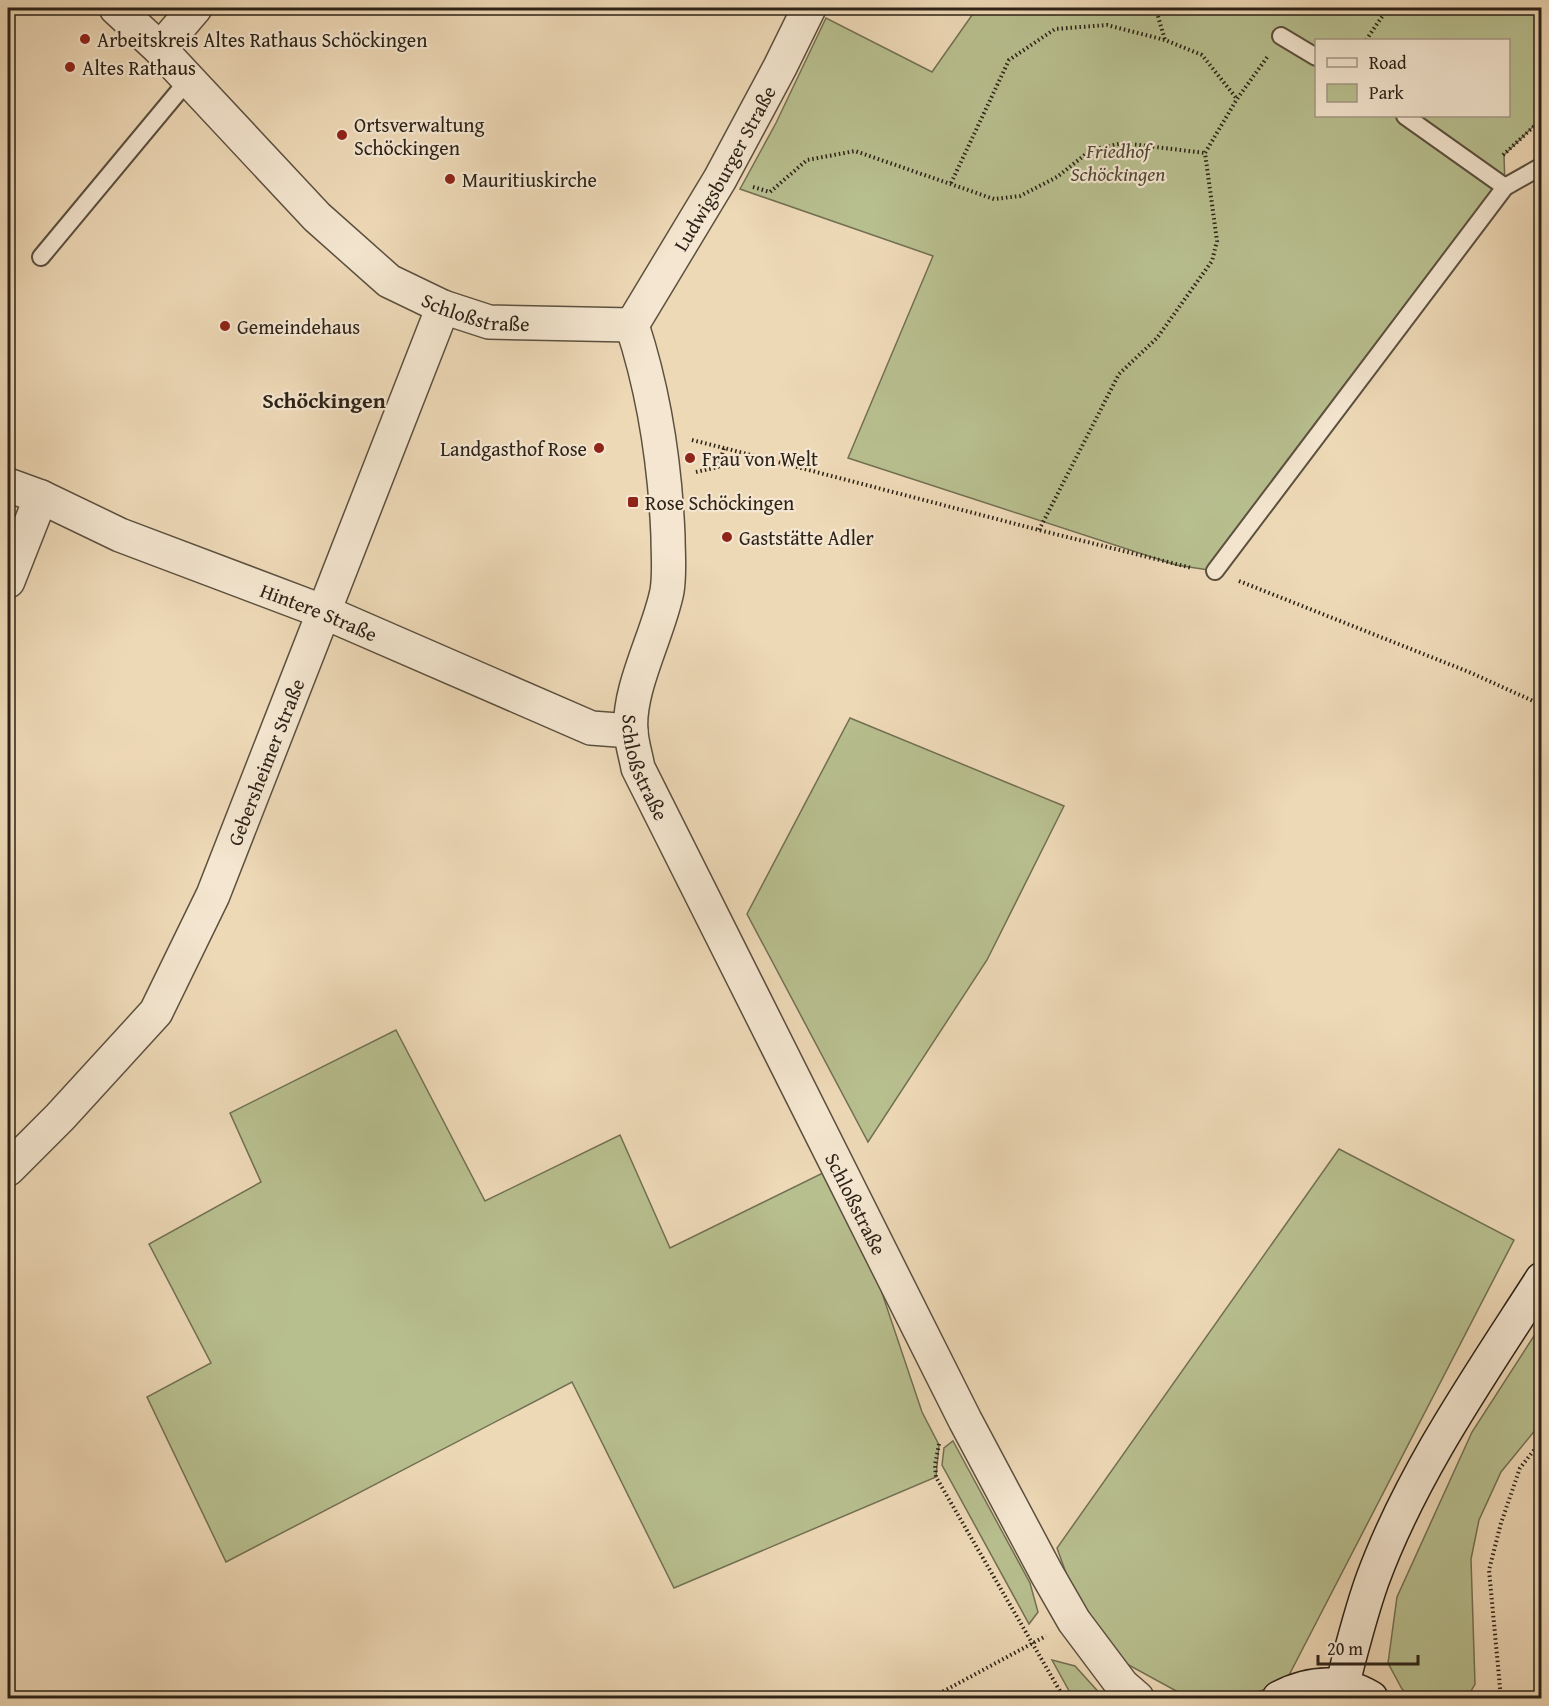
<svg xmlns="http://www.w3.org/2000/svg" width="1549" height="1706" viewBox="0 0 1549 1706" font-family="'Gentium Book Plus',serif">
<style>
.green{fill:#b8bf8f;stroke:#727053;stroke-width:1.5;fill-rule:evenodd}
.lines{fill:none;stroke-linecap:round;stroke-linejoin:round}
.service-casing{stroke:#5c503f;stroke-width:20}
.minor-casing{stroke:#5c503f;stroke-width:36}
.secondary-casing{stroke:#2c2217;stroke-width:36}
.path{stroke:#2c2217;stroke-width:4;stroke-dasharray:1.5 3;stroke-linecap:butt}
.service{stroke:#f4e6d0;stroke-width:16}
.minor{stroke:#f4e6d0;stroke-width:33}
.secondary{stroke:#f4e6d0;stroke-width:33}
.poi-dot{fill:#8f2418;stroke:#f4e6d0;stroke-width:2}
.labels{text-anchor:middle;dominant-baseline:central;stroke-width:4.5;stroke-linejoin:round;paint-order:stroke}
.poi-label{font-size:20px;fill:#2c2217;stroke:#f4e6d0;text-anchor:start}
.park-label{font-size:20px;font-style:italic;fill:#4f4935;stroke:#f4e6d0}
.street-label{font-size:20px;fill:#2c2217;stroke:#f4e6d0}
.quarter-label{font-size:22px;font-weight:bold;fill:#2c2217;stroke:#f4e6d0}
</style>
<rect width="100%" height="100%" fill="#eed9b7"/>
<filter id="stains"><feTurbulence type="fractalNoise" baseFrequency=".00333" numOctaves="4"/><feColorMatrix values="0 0 0 0 .2 0 0 0 0 .09 0 0 0 0 .02 0 0 0 .5 -.17"/></filter>
<radialGradient id="worn" r=".72"><stop offset=".6" stop-color="#630" stop-opacity="0"/><stop offset="1" stop-color="#630" stop-opacity=".3"/></radialGradient>
<g class="green">
<path d="M977,8H1541V119L1504,155L1505,187L1215,571L1176,565L848,458L933,256L740,189L776,123L826,18L932,72ZM1316,40H1508V116H1316Z"/>
<polygon points="850,718 1064,806 987,960 868,1142 747,914"/>
<polygon points="396,1030 485,1201 620,1135 670,1248 839,1165 922,1412 939,1445 936,1477 674,1588 572,1382 226,1562 147,1397 211,1363 149,1244 261,1182 230,1113"/>
<polygon points="1339,1149 1514,1240 1286,1681 1271,1688 1231,1698 1189,1698 1092,1645 1057,1548"/>
<polygon points="1541,1325 1541,1423 1501,1472 1479,1520 1471,1559 1475,1684 1467,1698 1411,1698 1402,1689 1388,1663 1397,1597 1472,1432"/>
<polygon points="953,1441 1030,1583 1038,1612 1029,1624 942,1465 944,1448"/>
<polygon points="1052,1660 1075,1666 1104,1698 1073,1698"/>
</g>
<g class="lines">
<g class="service-casing">
<g id="service">
<polyline points="1281,36 1316,57"/>
<polyline points="1405,116 1505,187"/>
<polyline points="41,257 189,79"/>
<polyline points="1215,571 1505,187 1542,166"/>
</g>
</g>
<g class="minor-casing">
<g id="minor">
<path id="s1" d="M116,8L160,49L317,217L389,281L443,307L489,322L632,325"/>
<polyline points="160,49 195,8"/>
<path id="s2" d="M632,325C654,392 665,465 668,536C668,554 670,573 667,591C659,633 627,689 631,732C632,744 636,757 638,768L965,1420L1047,1574L1074,1621L1122,1685L1137,1698"/>
<path id="s3" d="M632,325L720,179L780,67L809,8"/>
<path id="s4" d="M8,485L41,497L120,535L324,612L591,728L631,731"/>
<polyline points="8,581 41,497"/>
<path id="s5" d="M8,1169L60,1117L156,1012L213,895L443,307"/>
</g>
</g>
<g class="secondary-casing">
<g id="secondary">
<path d="M1342,1686C1351,1651 1360,1615 1372,1581C1411,1474 1481,1374 1542,1279"/>
<path d="M1279,1698C1310,1682 1341,1680 1371,1698"/>
</g>
</g>
<g class="path">
<polyline points="1148,8 1157,13 1165,40"/>
<polyline points="1366,40 1388,8"/>
<polyline points="1503,155 1542,119"/>
<polyline points="951,183 1009,60 1055,29 1107,25 1165,40 1202,55 1237,99"/>
<polyline points="753,187 770,192 807,160 855,151 994,199 1020,196 1057,177 1091,150 1123,143 1205,153"/>
<polyline points="692,440 724,448"/>
<polyline points="696,472 718,467 724,448 1039,530 1192,568"/>
<polyline points="1039,530 1119,374 1157,338 1212,261 1217,241 1205,153 1237,99 1268,56"/>
<polyline points="1239,581 1469,672 1542,705"/>
<polyline points="939,1444 935,1465 936,1477 1064,1698"/>
<polyline points="931,1698 1046,1636"/>
<polyline points="1501,1698 1489,1570 1501,1523 1520,1468 1542,1440"/>
</g>
<use href="#service" class="service"/>
<use href="#minor" class="minor"/>
<use href="#secondary" class="secondary"/>
</g>
<g class="poi-dot">
<circle cx="85" cy="39" r="6"/>
<circle cx="70" cy="67" r="6"/>
<circle cx="342" cy="135" r="6"/>
<circle cx="450" cy="179" r="6"/>
<circle cx="225" cy="326" r="6"/>
<circle cx="599" cy="448" r="6"/>
<circle cx="690" cy="458" r="6"/>
<rect x="627" y="496" width="12" height="12" rx="3"/>
<circle cx="727" cy="537" r="6"/>
</g>
<g class="labels">
<g class="poi-label">
<text x="97" y="39">Arbeitskreis Altes Rathaus Schöckingen</text>
<text x="82" y="67">Altes Rathaus</text>
<text x="354" y="124">Ortsverwaltung<tspan x="354" dy="23">Schöckingen</tspan></text>
<text x="462" y="179">Mauritiuskirche</text>
<text x="237" y="326">Gemeindehaus</text>
<text x="587" y="448" text-anchor="end">Landgasthof Rose</text>
<text x="702" y="458">Frau von Welt</text>
<text x="645" y="502">Rose Schöckingen</text>
<text x="739" y="537">Gaststätte Adler</text>
</g>
<g class="park-label">
<text x="1118" y="150">Friedhof<tspan x="1118" dy="23">Schöckingen</tspan></text>
</g>
<g class="street-label">
<text stroke="none"><textPath href="#s3" startOffset="182">Ludwigsburger Straße</textPath></text>
<text stroke="none"><textPath href="#s1" startOffset="480">Schloßstraße</textPath></text>
<text stroke="none"><textPath href="#s4" startOffset="336">Hintere Straße</textPath></text>
<text stroke="none"><textPath href="#s5" startOffset="489">Gebersheimer Straße</textPath></text>
<text stroke="none"><textPath href="#s2" startOffset="454">Schloßstraße</textPath></text>
<text stroke="none"><textPath href="#s2" startOffset="940">Schloßstraße</textPath></text>
</g>
<g class="quarter-label">
<text x="324" y="400">Schöckingen</text>
</g>
</g>
<rect width="1549" height="1706" fill="none" stroke="#eed9b7" stroke-width="30"/>
<rect x="9" y="9" width="1531" height="1688" fill="none" stroke="#2c2217" stroke-width="3"/>
<rect x="15" y="15" width="1519" height="1676" fill="none" stroke="#2c2217" stroke-width="1.5"/>
<rect x="1315" y="39" width="195" height="78" fill="#f4e6d0" stroke="#a49886" stroke-width="1.5"/>
<rect x="1327" y="58" width="30" height="9" fill="#f4e6d0" stroke="#a49886" stroke-width="1.5"/>
<text x="1369" y="69" font-size="18" fill="#2c2217">Road</text>
<rect x="1327" y="84" width="30" height="18" fill="#b8bf8f" stroke="#a49886" stroke-width="1.5"/>
<text x="1369" y="99" font-size="18" fill="#2c2217">Park</text>
<path d="M1318 1655v9h100v-9" fill="none" stroke="#2c2217" stroke-width="3"/>
<text x="1327" y="1655" font-size="18" fill="#2c2217" stroke="#f4e6d0" stroke-width="4.5" paint-order="stroke">20 m</text>
<rect width="100%" height="100%" filter="url(#stains)"/>
<rect width="100%" height="100%" fill="url(#worn)"/>
</svg>
